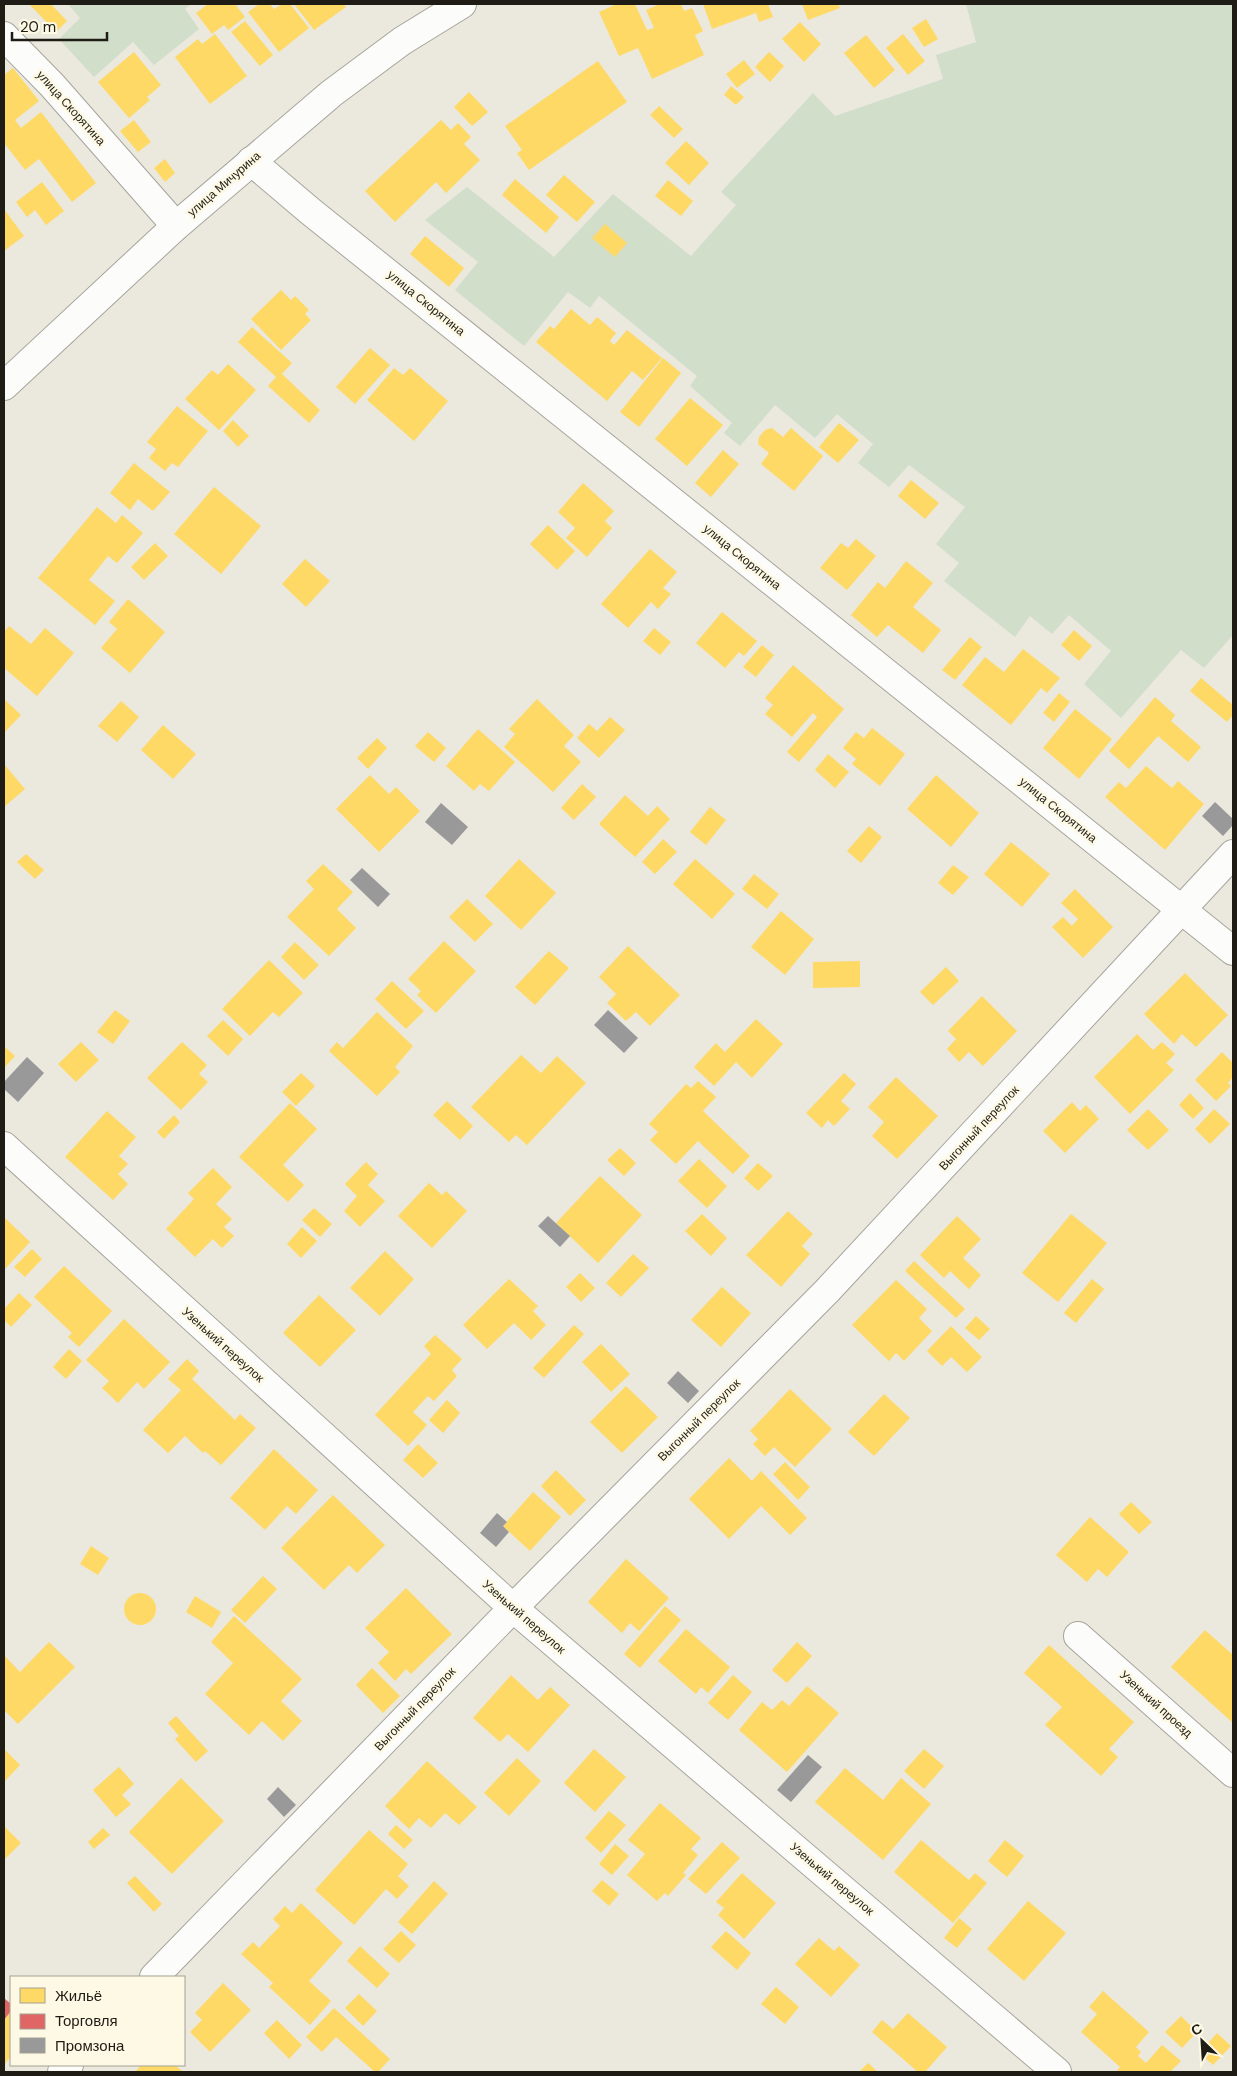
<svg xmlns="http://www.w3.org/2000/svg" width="1237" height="2076" viewBox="0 0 1237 2076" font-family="'DM Sans',sans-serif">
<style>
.green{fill:#d1deca}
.homes{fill:#ffd966}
.shops{fill:#e06666}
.industry{fill:#999}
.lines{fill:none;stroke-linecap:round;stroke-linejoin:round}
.minor-casing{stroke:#a7a49c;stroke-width:30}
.minor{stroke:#fcfcfa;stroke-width:28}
.labels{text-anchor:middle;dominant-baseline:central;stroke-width:5;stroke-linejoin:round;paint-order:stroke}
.street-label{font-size:12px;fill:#1e1c15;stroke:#fef9e5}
</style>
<rect width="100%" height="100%" fill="#ebe8de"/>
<g class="green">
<polygon points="68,4 191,4 185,9 199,29 154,65 133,42 94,77 59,39 80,18"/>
<polygon points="966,4 1233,4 1233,635 1204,668 1181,650 1121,718 1084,684 1111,651 1069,615 1052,634 1030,616 1015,637 944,581 959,563 936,544 965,507 909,465 889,487 858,463 873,444 837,414 815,438 775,405 740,446 724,433 732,423 690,386 697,376 599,296 590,308 568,292 524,346 455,290 478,262 425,220 467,187 554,257 613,194 691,256 736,205 721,192 813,93 835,116 943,79 936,55 976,42"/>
</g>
<g class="homes">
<polygon points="29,4 51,4 67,21 56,32"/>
<polygon points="208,4 235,4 245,17 228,30 224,25 212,34 196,13"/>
<polygon points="259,4 270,4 274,9 282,4 290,4 309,28 279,52 248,12"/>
<polygon points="294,4 344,4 346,7 314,30"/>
<polygon points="617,4 635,4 647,30 654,28 646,10 660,4 681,4 684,11 692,8 703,31 695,35 704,55 652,79 638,48 619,56 599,12"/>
<polygon points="703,4 768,4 773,17 759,22 756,13 712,29"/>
<polygon points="802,4 838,4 840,8 808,20"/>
<polygon points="926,19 938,39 924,47 912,28"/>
<polygon points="245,21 273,55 260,66 231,32"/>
<polygon points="800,22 821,44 804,62 782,39"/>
<polygon points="215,34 247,76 210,104 175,57 198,39 202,44"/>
<polygon points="903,34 925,61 908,75 886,48"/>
<polygon points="866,35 895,70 874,88 844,53"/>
<polygon points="134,52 161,85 147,97 150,100 129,118 98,82"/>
<polygon points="769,52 784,66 770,82 755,67"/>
<polygon points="744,60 755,74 737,88 726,74"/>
<polygon points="598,61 627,102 529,170 517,153 522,150 505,126"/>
<polygon points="13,68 39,101 15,120 21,128 41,112 96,183 72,202 39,159 25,170 4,143 4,75"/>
<polygon points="731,86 744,97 736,105 724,95"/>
<polygon points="469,92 488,112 472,126 454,107"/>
<polygon points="659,106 683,129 674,138 650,115"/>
<polygon points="134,120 151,142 138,152 120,131"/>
<polygon points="441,120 451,130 458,123 471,137 464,144 480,160 446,193 436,182 395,222 365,191"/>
<polygon points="686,141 709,163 689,185 665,163"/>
<polygon points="165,159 175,173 165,182 154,168"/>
<polygon points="564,175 595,202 577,222 546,195"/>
<polygon points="515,179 559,217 546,233 502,195"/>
<polygon points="668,180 693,201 681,216 655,196"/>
<polygon points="42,182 64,211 46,225 35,210 27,217 16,202"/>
<polygon points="4,209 24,236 4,251"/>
<polygon points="605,224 627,243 615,257 592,238"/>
<polygon points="425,236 464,268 449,287 410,254"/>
<polygon points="281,290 291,300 295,296 309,310 305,314 311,320 281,350 251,319"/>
<polygon points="571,309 590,325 597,317 616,333 610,341 614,345 627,330 662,358 643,380 632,371 607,401 536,342 550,326 554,329"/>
<polygon points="252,327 292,363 282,374 320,410 309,423 268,386 276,377 238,342"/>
<polygon points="370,348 390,365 355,404 336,387"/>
<polygon points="663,358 681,373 639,427 620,412"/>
<polygon points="228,364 256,390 219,430 185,399 212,370 218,375"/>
<polygon points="394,368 403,375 410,368 448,401 414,441 367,400"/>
<polygon points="690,398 723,425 687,466 655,439"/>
<polygon points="177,406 208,431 178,467 172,463 165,471 149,458 156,449 147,442"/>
<polygon points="233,420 249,436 238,447 223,431"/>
<polygon points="839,423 859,440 838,463 819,447"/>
<polygon points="772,428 783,437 791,428 823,456 794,491 761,464 769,453 758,444 759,437 765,430"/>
<polygon points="723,450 739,464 711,497 695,483"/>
<polygon points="134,463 170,492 153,511 138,499 130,510 110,493"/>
<polygon points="911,480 939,503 925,519 898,496"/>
<polygon points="583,483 614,511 605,521 612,528 587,557 566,538 575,528 558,512"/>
<polygon points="214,487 261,526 221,574 174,534"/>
<polygon points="97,507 116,523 122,515 143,533 117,563 108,556 89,580 115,601 95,625 38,578"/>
<polygon points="548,525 575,551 557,570 530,544"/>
<polygon points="856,539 876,556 847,590 820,568 841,543 848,548"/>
<polygon points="155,543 168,556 144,580 131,567"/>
<polygon points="650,549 677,572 663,588 671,594 658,609 651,602 628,628 601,604"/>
<polygon points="305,559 330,581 306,607 282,584"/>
<polygon points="906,561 933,583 913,607 941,630 923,653 888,625 877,637 851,615 878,582 885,588"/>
<polygon points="128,599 165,632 130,673 101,648 117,629 109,622"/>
<polygon points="722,612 757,641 744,656 739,652 725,668 696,643"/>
<polygon points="9,626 31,644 45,628 74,653 37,696 4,668 4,632"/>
<polygon points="654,628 671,642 660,655 643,641"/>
<polygon points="1074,630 1092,646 1079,661 1061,645"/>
<polygon points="970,637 982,647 955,680 942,670"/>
<polygon points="762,645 774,655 756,677 743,667"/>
<polygon points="1023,649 1060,678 1047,693 1041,688 1011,725 962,685 985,657 1004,672"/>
<polygon points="793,665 844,709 799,762 787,752 817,717 813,713 792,737 765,714 773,705 765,698"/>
<polygon points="1201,678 1233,705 1233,715 1227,722 1190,691"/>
<polygon points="1059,693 1070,702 1054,722 1043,713"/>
<polygon points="1155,697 1175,715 1171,721 1201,747 1188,762 1158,736 1129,769 1109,751"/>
<polygon points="4,699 21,715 4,733"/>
<polygon points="537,699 574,735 564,746 581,762 553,792 504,747 515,734 509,729"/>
<polygon points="121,701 139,717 117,742 98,726"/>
<polygon points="1075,709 1112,739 1079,779 1043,748"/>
<polygon points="610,717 625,730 599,758 577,738 589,724 597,731"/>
<polygon points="163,725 196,754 173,779 141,750"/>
<polygon points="872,728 905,754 880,786 852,764 856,759 843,748 856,732 864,738"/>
<polygon points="478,729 515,762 489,791 480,784 474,791 446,766"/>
<polygon points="428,732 446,748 434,762 415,746"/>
<polygon points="377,738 387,748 368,769 357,758"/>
<polygon points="828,754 849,772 835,788 815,770"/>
<polygon points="4,764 25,789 4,807"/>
<polygon points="1146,766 1172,788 1178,781 1204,804 1165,850 1105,797 1119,782 1126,788"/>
<polygon points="370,775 389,794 396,787 420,811 379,852 336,809"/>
<polygon points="936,775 979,813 951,847 907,809"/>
<polygon points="582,784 596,797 574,820 561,808"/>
<polygon points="625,795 648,816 657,806 670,819 635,857 599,824"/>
<polygon points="710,807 726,820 706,845 690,832"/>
<polygon points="869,826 882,837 861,863 847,851"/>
<polygon points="663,839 677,852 655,874 642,862"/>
<polygon points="1011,842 1050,874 1022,907 984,874"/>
<polygon points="26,854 44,870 35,879 17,862"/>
<polygon points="519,859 556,893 521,930 485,896"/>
<polygon points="695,859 735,894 712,919 673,884"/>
<polygon points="323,864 353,892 337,909 356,928 329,956 287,917 314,889 306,881"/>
<polygon points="953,865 969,877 953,895 938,883"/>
<polygon points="754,874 779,894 767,909 742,889"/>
<polygon points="1075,889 1113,927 1083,958 1052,927 1063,917 1072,926 1078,919 1061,903"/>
<polygon points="467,899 493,924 475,942 449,917"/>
<polygon points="781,911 814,939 785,975 751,947"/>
<polygon points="444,941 476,971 436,1013 417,995 421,991 408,979"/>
<polygon points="295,942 319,965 304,980 281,957"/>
<polygon points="628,946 680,995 650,1026 636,1012 626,1021 607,1003 616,994 599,977"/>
<polygon points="549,951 569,968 535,1005 515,987"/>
<polygon points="269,960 303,993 279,1017 273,1012 250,1036 222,1009"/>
<polygon points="860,961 860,987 813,988 813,962"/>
<polygon points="946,967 959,981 933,1005 920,992"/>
<polygon points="1185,973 1228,1015 1196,1047 1182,1034 1174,1044 1144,1014"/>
<polygon points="392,981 424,1011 406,1029 375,999"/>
<polygon points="982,996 1017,1031 983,1066 969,1052 959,1062 947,1049 956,1039 948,1031"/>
<polygon points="115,1010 130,1021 113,1044 97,1032"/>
<polygon points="377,1012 413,1046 395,1067 400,1072 377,1096 329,1051 337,1042 343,1048"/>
<polygon points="756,1019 783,1044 752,1078 736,1062 714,1086 694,1067 716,1043 725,1052"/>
<polygon points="223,1020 243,1039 228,1056 207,1036"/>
<polygon points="1137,1034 1153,1050 1162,1042 1175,1054 1166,1063 1174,1070 1130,1114 1094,1077"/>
<polygon points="81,1042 99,1060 76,1082 58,1064"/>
<polygon points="182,1042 207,1065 199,1074 208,1082 181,1110 147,1078"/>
<polygon points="4,1046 15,1056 4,1068"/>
<polygon points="1222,1052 1233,1063 1233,1077 1228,1083 1231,1086 1216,1101 1195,1080"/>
<polygon points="521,1055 541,1073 557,1056 586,1083 527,1145 516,1135 509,1142 471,1107"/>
<polygon points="301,1073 315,1086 296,1106 282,1092"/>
<polygon points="844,1073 856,1084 841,1101 850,1109 834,1126 828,1120 822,1128 806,1113"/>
<polygon points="896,1077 938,1116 897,1159 872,1136 884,1122 868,1107"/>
<polygon points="698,1081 716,1097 703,1111 750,1156 733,1174 698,1141 676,1164 650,1140 658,1132 649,1124 686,1084 691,1088"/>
<polygon points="1190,1093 1204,1108 1193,1119 1179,1105"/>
<polygon points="447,1101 473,1126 460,1140 433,1115"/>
<polygon points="1072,1102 1080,1111 1086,1105 1099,1119 1065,1153 1043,1131"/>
<polygon points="290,1103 317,1129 283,1165 304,1185 288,1202 239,1157"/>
<polygon points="1148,1109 1169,1130 1148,1150 1127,1130"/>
<polygon points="1214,1109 1230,1124 1210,1144 1195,1129"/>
<polygon points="107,1111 136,1137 119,1156 128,1164 118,1174 128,1184 113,1200 65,1157"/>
<polygon points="174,1115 180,1122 164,1139 157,1132"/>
<polygon points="620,1148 636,1163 624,1176 607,1160"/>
<polygon points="699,1159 727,1186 707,1208 678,1181"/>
<polygon points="366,1162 378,1174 368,1185 385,1201 360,1227 344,1211 357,1196 345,1184"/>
<polygon points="758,1163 773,1176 758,1191 744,1178"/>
<polygon points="213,1168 232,1187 216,1204 232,1219 224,1227 234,1236 222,1248 213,1239 195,1257 166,1229 194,1199 188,1193"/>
<polygon points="600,1176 642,1215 598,1263 556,1223"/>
<polygon points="429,1183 442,1195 446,1191 467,1211 432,1248 398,1216"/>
<polygon points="314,1208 332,1224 320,1237 302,1220"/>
<polygon points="788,1211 813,1234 802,1246 810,1254 781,1287 746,1255"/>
<polygon points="702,1214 727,1238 711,1256 685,1231"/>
<polygon points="1071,1214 1107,1243 1058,1302 1022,1273"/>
<polygon points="957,1216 981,1239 963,1258 981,1275 969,1289 950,1271 944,1278 920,1255"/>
<polygon points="4,1217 30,1242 4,1270"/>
<polygon points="302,1227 317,1241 301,1258 287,1244"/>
<polygon points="32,1249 42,1259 25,1277 14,1267"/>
<polygon points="385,1251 414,1279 380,1316 350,1288"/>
<polygon points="633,1254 649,1268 621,1297 606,1283"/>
<polygon points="914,1261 965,1309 956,1318 905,1271"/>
<polygon points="64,1266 112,1311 79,1347 68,1337 72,1333 34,1297"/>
<polygon points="580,1273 595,1288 581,1302 566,1287"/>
<polygon points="509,1279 538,1306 533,1311 546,1325 531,1340 514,1323 487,1349 463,1325"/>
<polygon points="1092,1279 1104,1289 1076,1323 1064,1313"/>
<polygon points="896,1280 927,1309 919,1318 932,1331 904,1361 896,1353 889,1361 852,1325"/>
<polygon points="722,1287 751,1313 721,1347 691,1320"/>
<polygon points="19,1293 32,1305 11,1327 4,1320 4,1309"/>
<polygon points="319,1295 356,1330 320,1367 283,1333"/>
<polygon points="976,1316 990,1329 979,1340 965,1328"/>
<polygon points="124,1319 170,1362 144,1389 137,1382 118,1403 102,1388 109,1381 86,1360"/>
<polygon points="574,1325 584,1334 544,1378 533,1368"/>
<polygon points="951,1326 982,1357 967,1372 951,1357 942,1366 927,1351"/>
<polygon points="435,1335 462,1359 452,1370 457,1376 434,1401 428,1396 413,1412 427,1425 408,1446 375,1415 431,1354 424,1346"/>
<polygon points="601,1344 630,1374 611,1392 582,1362"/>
<polygon points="69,1349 82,1361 66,1379 53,1367"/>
<polygon points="187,1359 199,1371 192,1379 235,1420 240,1414 256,1428 221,1465 205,1451 203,1453 185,1436 168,1453 143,1430 181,1390 168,1379"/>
<polygon points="626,1386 658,1417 622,1453 590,1422"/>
<polygon points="790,1389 832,1429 795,1467 774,1447 765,1456 753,1444 758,1439 750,1431"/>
<polygon points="884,1394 910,1418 874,1456 848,1432"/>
<polygon points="447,1400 460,1413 443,1433 429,1420"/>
<polygon points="418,1444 438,1463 423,1478 403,1460"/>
<polygon points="274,1449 318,1490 296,1514 287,1506 265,1530 230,1498"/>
<polygon points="729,1458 752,1481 761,1471 807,1518 790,1535 761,1506 729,1539 689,1499"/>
<polygon points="785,1462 810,1487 798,1500 773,1474"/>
<polygon points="556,1470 586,1500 570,1516 541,1486"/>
<polygon points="533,1492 561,1517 530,1551 503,1526"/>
<polygon points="333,1495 385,1545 357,1573 349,1565 324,1590 281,1548"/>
<polygon points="1131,1502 1152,1522 1139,1534 1119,1514"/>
<polygon points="1090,1517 1129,1552 1107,1577 1098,1569 1087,1582 1056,1555"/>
<polygon points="91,1546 109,1558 98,1575 80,1564"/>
<polygon points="626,1559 669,1598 639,1631 630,1623 622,1633 588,1602"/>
<polygon points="263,1576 277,1589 245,1623 231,1610"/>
<polygon points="406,1588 452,1634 411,1674 406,1669 395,1681 378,1663 389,1652 365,1628"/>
<circle cx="140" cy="1609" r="16"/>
<polygon points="195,1596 221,1612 212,1628 186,1612"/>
<polygon points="665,1606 681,1620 640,1668 624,1654"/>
<polygon points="234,1616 302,1679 281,1701 302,1721 283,1741 262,1721 249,1735 205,1694 233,1663 211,1642"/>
<polygon points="686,1629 730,1667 708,1693 701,1687 696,1694 658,1661"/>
<polygon points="1205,1630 1233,1655 1233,1723 1171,1667"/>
<polygon points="49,1642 75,1667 18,1724 4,1710 4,1655 20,1672"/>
<polygon points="797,1642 812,1656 787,1683 772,1670"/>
<polygon points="1049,1645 1134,1722 1109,1749 1118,1757 1101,1776 1045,1725 1062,1707 1024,1673"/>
<polygon points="372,1668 400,1696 383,1713 356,1685"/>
<polygon points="511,1675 538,1700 550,1687 570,1705 528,1752 508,1734 500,1742 473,1718"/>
<polygon points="733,1675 752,1692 728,1720 708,1703"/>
<polygon points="807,1686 839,1713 787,1772 739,1730 762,1702 772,1710 782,1700 789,1706"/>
<polygon points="176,1716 208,1751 196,1762 175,1739 179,1736 168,1723"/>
<polygon points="4,1749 20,1765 4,1782"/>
<polygon points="594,1749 626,1777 595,1812 564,1783"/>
<polygon points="924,1749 944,1766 924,1789 904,1771"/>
<polygon points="517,1758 541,1781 509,1816 484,1793"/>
<polygon points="427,1761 477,1807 459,1825 445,1813 431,1828 419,1818 409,1829 385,1806"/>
<polygon points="119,1767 134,1784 122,1795 131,1804 116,1817 93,1790"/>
<polygon points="845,1768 883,1800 901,1778 931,1804 883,1860 815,1802"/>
<polygon points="181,1778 224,1821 172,1874 129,1832"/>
<polygon points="660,1803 701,1838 691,1849 698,1855 683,1873 686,1875 668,1896 665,1893 657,1901 627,1875 645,1854 628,1840"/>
<polygon points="609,1811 626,1825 601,1853 585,1838"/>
<polygon points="396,1825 413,1840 404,1849 388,1834"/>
<polygon points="4,1826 21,1843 4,1860"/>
<polygon points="103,1828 110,1835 94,1849 88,1842"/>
<polygon points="369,1830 408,1864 398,1876 409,1886 397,1899 386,1889 354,1925 315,1890"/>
<polygon points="921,1840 969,1880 975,1873 987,1883 953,1923 894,1872"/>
<polygon points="1005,1840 1024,1856 1007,1877 988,1861"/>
<polygon points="722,1842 740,1858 706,1894 688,1879"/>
<polygon points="615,1844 629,1856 612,1875 599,1864"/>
<polygon points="742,1873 776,1903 744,1939 718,1915 724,1908 716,1902"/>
<polygon points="135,1876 162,1904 154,1912 127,1883"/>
<polygon points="602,1880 619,1894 609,1906 592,1891"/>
<polygon points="434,1881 448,1894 412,1934 398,1922"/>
<polygon points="1028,1901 1066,1933 1024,1981 987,1949"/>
<polygon points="301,1903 343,1943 309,1981 331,2001 310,2025 269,1987 273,1983 241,1954 253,1942 259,1948 280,1926 273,1919 285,1906 292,1913"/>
<polygon points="959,1918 972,1929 957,1948 944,1938"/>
<polygon points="401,1931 416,1945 399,1963 383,1949"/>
<polygon points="726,1931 751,1953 737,1970 711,1947"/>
<polygon points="819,1938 834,1951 839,1946 860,1965 831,1997 795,1964"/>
<polygon points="360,1946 390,1974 377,1988 347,1961"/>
<polygon points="223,1983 251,2010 210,2052 190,2032 202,2020 195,2013"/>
<polygon points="776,1987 799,2007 785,2024 761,2004"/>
<polygon points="1103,1991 1149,2032 1136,2047 1141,2052 1138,2056 1146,2063 1162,2045 1181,2061 1170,2072 1116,2072 1120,2067 1081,2032 1097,2014 1089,2007"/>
<polygon points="359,1994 377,2011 363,2026 345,2008"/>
<polygon points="334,2008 390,2059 378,2072 375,2072 336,2037 322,2052 306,2037"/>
<polygon points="11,2011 11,2056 4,2065 4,2020"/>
<polygon points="908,2013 947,2047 925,2072 918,2072 872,2032 882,2020 893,2029"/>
<polygon points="1181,2016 1197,2032 1182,2048 1165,2032"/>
<polygon points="277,2020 302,2045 289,2059 264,2033"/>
<polygon points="1217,2033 1231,2046 1213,2065 1199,2053"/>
<polygon points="868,2063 878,2072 859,2072"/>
<polygon points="141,2065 175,2065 183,2072 135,2072"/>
</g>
<polygon class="shops" points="4,1998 11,2004 11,2011 4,2020"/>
<g class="industry">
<polygon points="1215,802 1233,819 1233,825 1223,836 1202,816"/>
<polygon points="441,803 468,827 452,845 425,822"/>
<polygon points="362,868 390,894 378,907 350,880"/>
<polygon points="608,1010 638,1038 624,1053 594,1025"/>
<polygon points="27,1057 44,1073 18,1102 4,1089 4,1082"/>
<polygon points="548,1216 570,1236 560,1247 538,1226"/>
<polygon points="678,1371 699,1391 688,1403 667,1383"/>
<polygon points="497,1513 507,1522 503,1526 509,1532 496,1547 480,1533"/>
<polygon points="808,1755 822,1767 791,1802 777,1790"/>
<polygon points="278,1787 296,1805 284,1817 267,1799"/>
</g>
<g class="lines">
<g class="minor-casing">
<g id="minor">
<polyline points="4,36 52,85 176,226"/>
<polyline points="251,161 310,211 1233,951"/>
<polyline points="4,386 176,226 332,93 402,41 462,4"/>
<polyline points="4,1146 513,1608 1057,2072"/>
<polyline points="1078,1636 1233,1773"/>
<polyline points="154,1977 513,1608 827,1291 1233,854"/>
<polyline points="62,2072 69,2065"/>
</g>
</g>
<use href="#minor" class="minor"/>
</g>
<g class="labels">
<g class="street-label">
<text transform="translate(71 108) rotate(48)">улица Скорятина</text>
<text transform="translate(224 184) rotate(-41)">улица Мичурина</text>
<text transform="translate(426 303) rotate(39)">улица Скорятина</text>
<text transform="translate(742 557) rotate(39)">улица Скорятина</text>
<text transform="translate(1058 810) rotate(39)">улица Скорятина</text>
<text transform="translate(979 1128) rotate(-47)">Выгонный переулок</text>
<text transform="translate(223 1345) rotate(42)">Узенький переулок</text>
<text transform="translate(699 1420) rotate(-45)">Выгонный переулок</text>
<text transform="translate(524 1617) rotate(41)">Узенький переулок</text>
<text transform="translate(1156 1704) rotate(42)">Узенький проезд</text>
<text transform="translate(415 1709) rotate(-46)">Выгонный переулок</text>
<text transform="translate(832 1879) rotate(40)">Узенький переулок</text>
</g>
</g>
<rect width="1237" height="2076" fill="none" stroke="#1e1c15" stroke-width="10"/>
<rect x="10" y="1976" width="175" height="90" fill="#fef9e5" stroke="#a4a192"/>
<rect x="20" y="1988" width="25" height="15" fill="#ffd966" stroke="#a4a192"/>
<text x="55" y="2001" font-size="15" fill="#1e1c15">Жильё</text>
<rect x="20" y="2014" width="25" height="15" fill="#e06666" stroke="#a4a192"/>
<text x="55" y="2026" font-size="15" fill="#1e1c15">Торговля</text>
<rect x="20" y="2038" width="25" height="15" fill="#999999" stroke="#a4a192"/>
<text x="55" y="2051" font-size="15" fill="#1e1c15">Промзона</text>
<g transform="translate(1202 2041) rotate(335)" stroke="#fef9e5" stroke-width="4" paint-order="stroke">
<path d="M0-4L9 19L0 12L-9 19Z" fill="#1e1c15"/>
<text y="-8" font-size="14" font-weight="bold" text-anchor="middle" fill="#1e1c15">С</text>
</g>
<path d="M12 32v8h95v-8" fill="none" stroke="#1e1c15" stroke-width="2.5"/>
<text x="20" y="32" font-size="15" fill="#1e1c15" stroke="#fef9e5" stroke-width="4" paint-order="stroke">20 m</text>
</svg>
